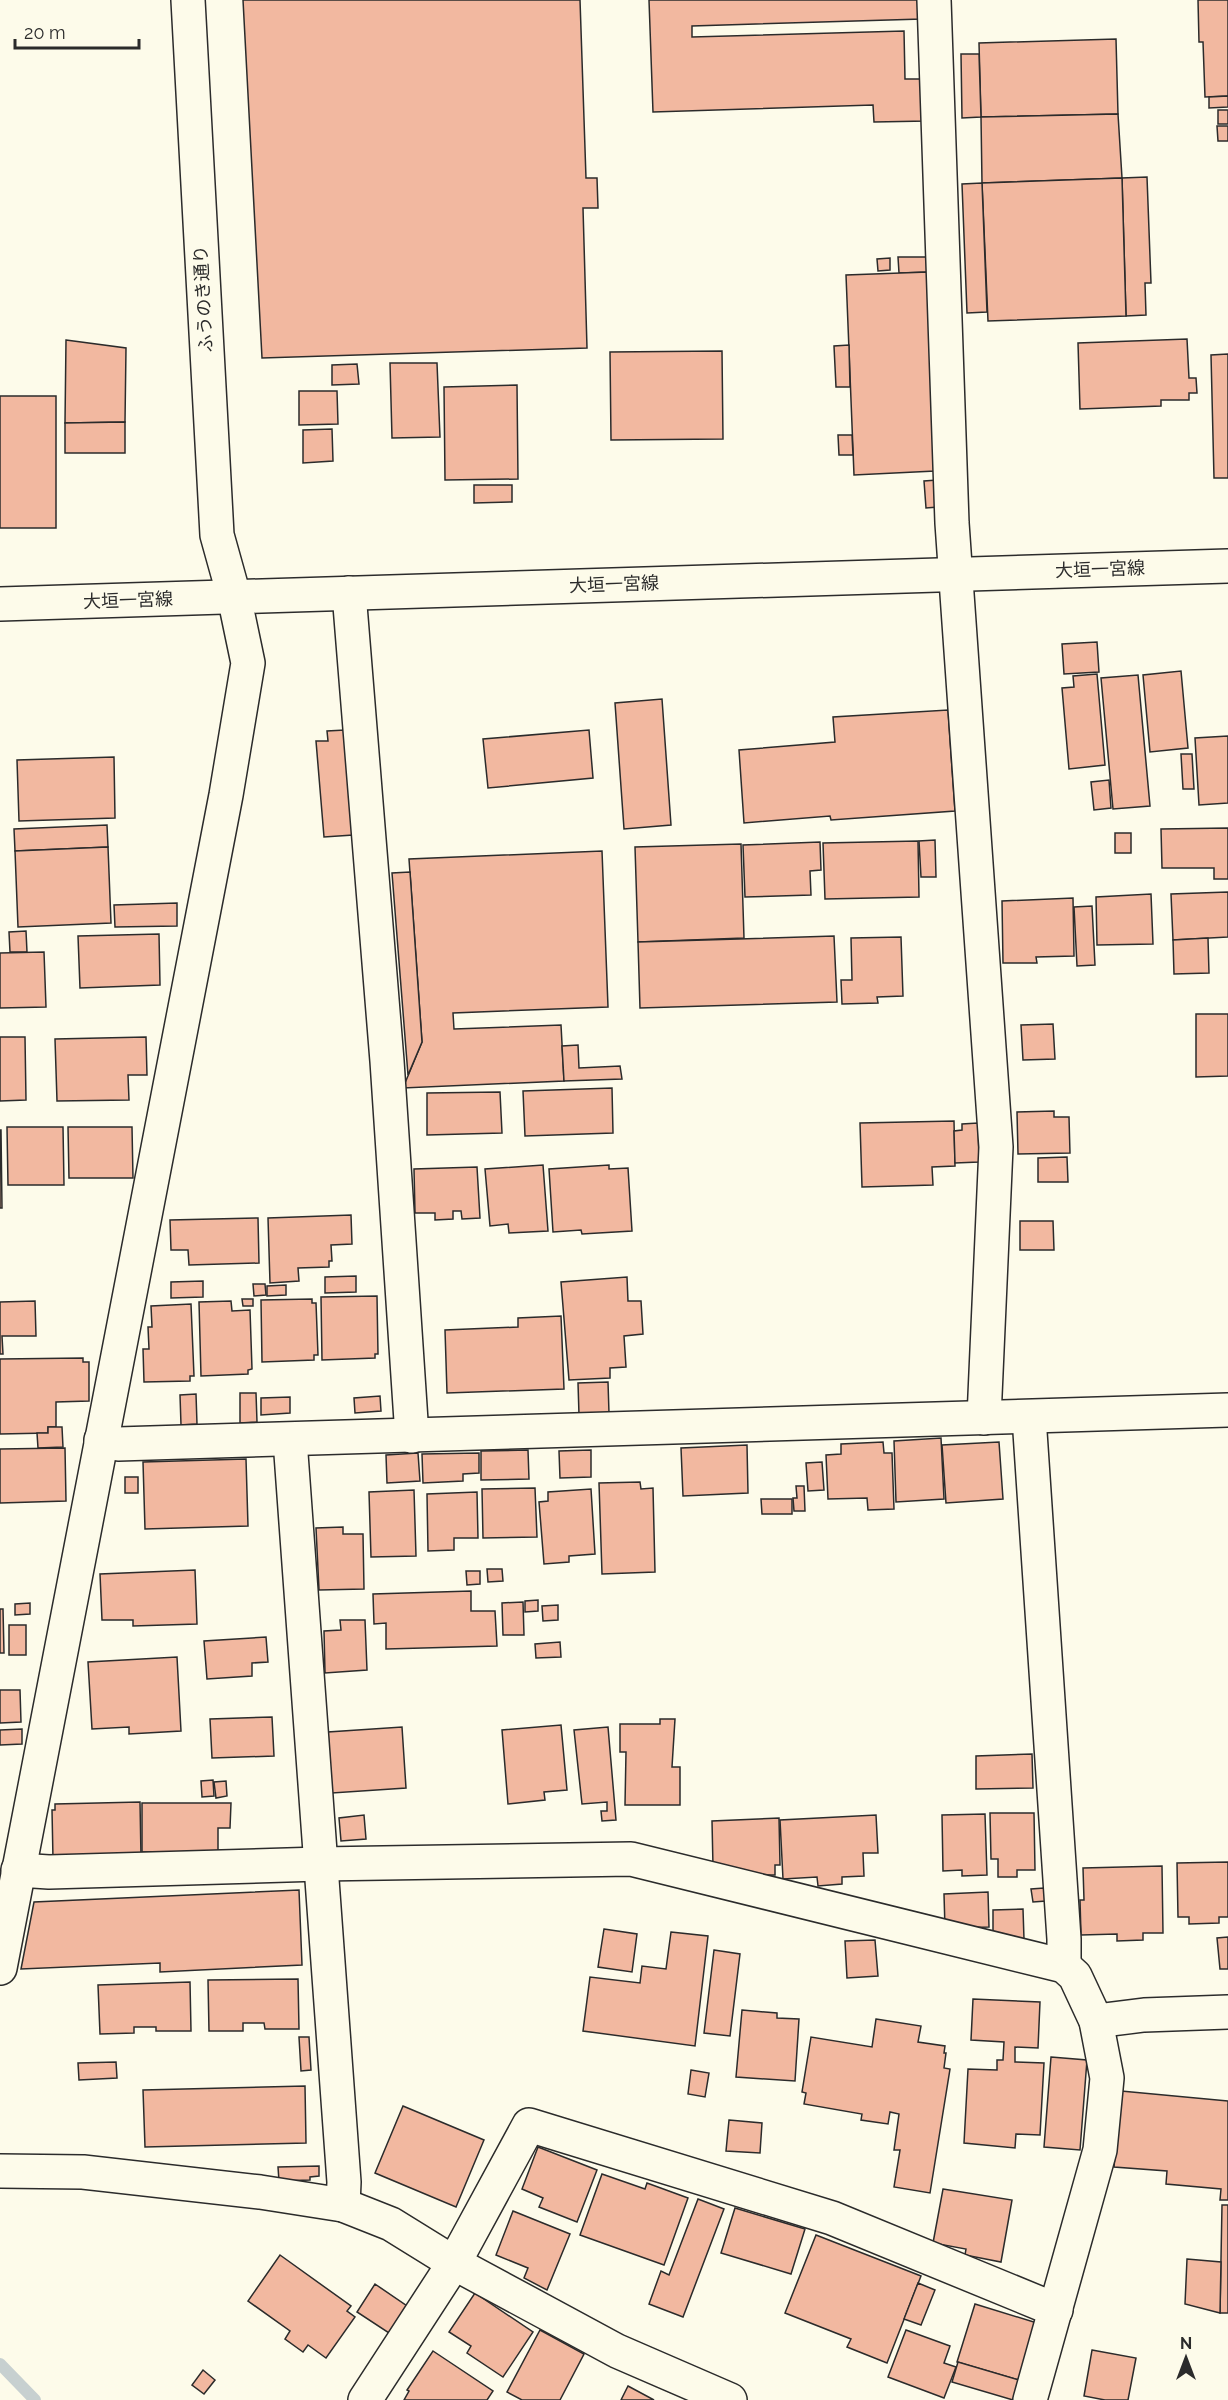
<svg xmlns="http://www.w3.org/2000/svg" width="1228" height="2400" viewBox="0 0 1228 2400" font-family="Raleway,'Noto Sans JP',sans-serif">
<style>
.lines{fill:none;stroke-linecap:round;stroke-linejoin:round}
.stream{stroke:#c7d0d0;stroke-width:12}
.building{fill:#f2b8a0;stroke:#2b2b2b;stroke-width:1.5}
.minor-casing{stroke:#2b2b2b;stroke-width:36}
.tertiary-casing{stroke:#2b2b2b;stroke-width:36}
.primary-casing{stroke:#2b2b2b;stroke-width:36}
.minor{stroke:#fdfbea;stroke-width:33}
.tertiary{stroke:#fdfbea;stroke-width:33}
.primary{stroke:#fdfbea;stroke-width:33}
.labels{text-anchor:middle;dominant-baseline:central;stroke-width:4.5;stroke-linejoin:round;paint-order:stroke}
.street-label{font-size:18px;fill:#2b2b2b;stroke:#fdfbea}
</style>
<rect width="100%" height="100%" fill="#fdfbea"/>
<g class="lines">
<polyline class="stream" points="0,2364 35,2400"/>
</g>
<g class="building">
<polygon points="243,0 580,0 586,178 597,178 598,208 583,208 587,348 262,358"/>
<polygon points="649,0 922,0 922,19 692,26 692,37 904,31 905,79 926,79 927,121 874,122 873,105 653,112"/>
<polygon points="1198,0 1228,0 1228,96 1205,97 1203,42 1199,42"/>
<polygon points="1116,39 1118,114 981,117 979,43"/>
<polygon points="961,54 979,54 981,117 962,118"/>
<polygon points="1228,96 1228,107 1209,108 1209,97"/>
<rect x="1218" y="110" width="10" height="14"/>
<polygon points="1118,114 1122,178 982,183 981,117"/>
<polygon points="1217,126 1228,126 1228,141 1218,141"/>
<polygon points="1147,177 1151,283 1145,283 1146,315 1126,316 1122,178"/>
<polygon points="1122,178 1126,316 988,321 982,183"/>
<polygon points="982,183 987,312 967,313 962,184"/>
<polygon points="898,257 927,257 928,272 899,273"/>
<polygon points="890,258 890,270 878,271 877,259"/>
<polygon points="928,272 935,471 854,475 846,275"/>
<polygon points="1187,339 1189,378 1196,378 1197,393 1189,393 1189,400 1161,400 1161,406 1080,409 1078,343"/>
<polygon points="66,340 126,348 125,422 65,423"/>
<polygon points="849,345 850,387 836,387 834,346"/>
<polygon points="722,351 723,439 611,440 610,352"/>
<polygon points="1228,354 1228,478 1214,478 1211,355"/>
<polygon points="390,363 437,363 440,437 392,438"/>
<polygon points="357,364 359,384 332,385 332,365"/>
<polygon points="517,385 518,479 445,480 444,387"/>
<polygon points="299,391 337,391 338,424 299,425"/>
<rect x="0" y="396" width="56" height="132"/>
<polygon points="125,422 125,453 65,453 65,423"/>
<polygon points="332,429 333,461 303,463 303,430"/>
<polygon points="838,435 852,435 853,455 839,455"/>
<polygon points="937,480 938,507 926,508 924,481"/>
<polygon points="474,485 512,485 512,502 474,503"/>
<polygon points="1097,642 1099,672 1064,674 1062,644"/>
<polygon points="1181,671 1188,748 1150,752 1143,675"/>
<polygon points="1097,674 1105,765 1069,769 1062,688 1074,687 1073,676"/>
<polygon points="1138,675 1150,806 1113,809 1101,678"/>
<polygon points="662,699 671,825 624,829 615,703"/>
<polygon points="948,710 955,811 831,820 830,816 744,823 739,750 835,742 833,717"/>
<polygon points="345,730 353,835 324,837 316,741 328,741 327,731"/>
<polygon points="589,730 593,778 488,788 483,739"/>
<polygon points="1228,736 1228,803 1199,805 1195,738"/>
<polygon points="1181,754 1192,754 1194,789 1183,789"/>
<polygon points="114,757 115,818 19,821 17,760"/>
<polygon points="1109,780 1111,808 1094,810 1091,782"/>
<polygon points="107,825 108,847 15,851 14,829"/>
<polygon points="1228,828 1228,879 1214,879 1214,868 1162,868 1161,829"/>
<rect x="1115" y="833" width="16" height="20"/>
<polygon points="935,840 936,877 921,877 919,841"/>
<polygon points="918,841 919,897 825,899 823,843"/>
<polygon points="820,842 821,870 810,871 811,895 745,897 743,845"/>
<polygon points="741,844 744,938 638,942 635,847"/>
<polygon points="108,847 111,923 18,927 15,851"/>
<polygon points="602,851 608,1007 453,1013 454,1029 561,1025 564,1081 403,1088 422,1042 409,859"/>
<polygon points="410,872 422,1042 408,1075 392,873"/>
<polygon points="1228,892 1228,937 1173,940 1171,894"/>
<polygon points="1151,894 1153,944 1097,945 1096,897"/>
<polygon points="1073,898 1074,956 1036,957 1037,963 1003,963 1002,901"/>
<polygon points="177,903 177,926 115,927 114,905"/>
<polygon points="1092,906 1095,965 1077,966 1074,907"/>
<polygon points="26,931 27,952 10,952 9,932"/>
<polygon points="159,934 160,985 80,988 78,936"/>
<polygon points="834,936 837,1002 640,1008 638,942"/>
<polygon points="901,937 903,996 877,997 878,1003 842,1004 841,980 852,980 851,938"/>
<polygon points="1208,938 1209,973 1174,974 1173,940"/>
<polygon points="44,952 46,1007 0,1008 0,953"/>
<polygon points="1196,1014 1228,1014 1228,1076 1196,1077"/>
<polygon points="1053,1024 1055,1059 1023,1060 1021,1025"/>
<polygon points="0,1037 25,1037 26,1100 0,1101"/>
<polygon points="146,1037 147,1075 128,1075 129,1100 57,1101 55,1039"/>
<polygon points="578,1045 579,1068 620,1066 622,1079 564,1081 562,1046"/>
<polygon points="612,1088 613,1133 525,1136 523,1091"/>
<polygon points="500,1092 502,1133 427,1135 427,1093"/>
<polygon points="1054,1111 1054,1117 1069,1117 1070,1153 1018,1154 1017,1112"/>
<polygon points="954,1121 955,1166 932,1167 933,1185 862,1187 860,1123"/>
<polygon points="978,1123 979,1162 955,1163 954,1131 962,1130 962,1124"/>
<polygon points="7,1127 63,1127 64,1185 8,1185"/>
<polygon points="68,1127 132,1127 133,1178 69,1178"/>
<polygon points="0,1130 1,1130 2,1208 0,1208"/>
<polygon points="1067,1157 1068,1182 1038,1182 1038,1158"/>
<polygon points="543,1165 548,1231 509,1233 508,1224 490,1226 485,1169"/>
<polygon points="609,1165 609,1169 628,1168 632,1231 582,1234 581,1230 553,1232 549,1169"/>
<polygon points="477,1167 480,1218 462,1219 461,1211 453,1211 453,1219 435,1220 435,1213 415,1213 414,1169"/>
<polygon points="351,1215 352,1244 331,1245 332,1261 329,1261 329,1267 298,1268 299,1281 270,1283 268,1218"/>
<polygon points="258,1218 259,1263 189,1265 188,1250 171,1250 170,1220"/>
<polygon points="1020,1221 1053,1221 1054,1250 1020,1250"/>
<polygon points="356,1276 356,1292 325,1293 325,1277"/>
<polygon points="627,1277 628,1301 641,1301 643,1334 624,1336 626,1367 610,1368 610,1378 569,1380 561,1282"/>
<polygon points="203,1281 203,1297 171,1298 171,1282"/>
<polygon points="253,1284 265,1284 266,1295 254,1296"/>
<polygon points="286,1285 286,1295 267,1296 267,1286"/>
<polygon points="377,1296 378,1354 375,1354 375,1358 322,1360 321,1297"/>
<polygon points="242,1299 253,1299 253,1306 243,1306"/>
<polygon points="312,1299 312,1303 316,1303 318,1355 314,1355 314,1360 262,1362 261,1300"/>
<polygon points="35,1301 36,1336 2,1336 3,1354 0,1354 0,1302"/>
<polygon points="231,1301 232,1311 250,1310 252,1369 248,1370 248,1374 201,1376 199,1302"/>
<polygon points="191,1304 194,1376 190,1376 190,1381 144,1382 143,1349 149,1349 148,1327 152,1327 151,1306"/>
<polygon points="561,1316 564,1389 447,1393 445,1330 518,1327 518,1318"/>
<polygon points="83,1358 83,1362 89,1362 89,1401 56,1402 56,1427 48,1427 48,1433 0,1434 0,1359"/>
<polygon points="608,1382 609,1413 579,1415 578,1383"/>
<polygon points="240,1393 256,1393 257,1422 240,1423"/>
<polygon points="196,1394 197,1424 181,1425 180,1395"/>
<polygon points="380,1396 381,1411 355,1413 354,1398"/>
<polygon points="290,1397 290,1413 261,1415 261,1398"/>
<polygon points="48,1427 62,1427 63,1447 38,1448 37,1433 48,1433"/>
<polygon points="941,1438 944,1499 896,1502 894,1441"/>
<polygon points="883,1442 884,1453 892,1453 894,1509 868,1510 867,1498 828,1499 826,1455 841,1454 841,1444"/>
<polygon points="999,1442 1003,1499 946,1503 942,1445"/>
<polygon points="747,1445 748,1493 683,1496 681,1448"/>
<polygon points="65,1448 66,1501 0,1503 0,1449"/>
<polygon points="528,1450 529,1479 481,1480 481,1451"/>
<polygon points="591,1450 591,1477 560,1478 559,1451"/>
<polygon points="418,1453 420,1481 387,1483 386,1455"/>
<polygon points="479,1453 479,1473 463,1474 463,1481 423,1483 422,1454"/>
<polygon points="246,1459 248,1526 145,1529 143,1462"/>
<polygon points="822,1462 824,1490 808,1491 806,1463"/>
<rect x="125" y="1477" width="13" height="16"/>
<polygon points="640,1482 641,1489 653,1488 655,1572 602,1574 599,1483"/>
<polygon points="796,1486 804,1486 805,1511 794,1511 793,1498 797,1498"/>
<polygon points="535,1488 537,1537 483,1538 482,1489"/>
<polygon points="591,1489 595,1554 569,1556 569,1562 544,1564 539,1502 548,1501 548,1492"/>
<polygon points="414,1490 416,1556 371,1557 369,1492"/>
<polygon points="477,1492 478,1538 454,1538 454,1550 428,1551 427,1494"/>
<polygon points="761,1499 792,1499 792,1514 762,1514"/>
<polygon points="343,1527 343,1534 363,1534 364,1589 319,1590 316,1528"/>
<polygon points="487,1569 502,1569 503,1581 488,1582"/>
<polygon points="195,1570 197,1624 133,1626 133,1620 102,1620 100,1574"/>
<polygon points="466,1571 480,1571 480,1584 467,1585"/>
<polygon points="471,1591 471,1611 495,1611 497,1646 386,1649 386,1623 374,1624 373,1594"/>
<polygon points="538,1600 538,1611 525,1612 525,1601"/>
<polygon points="523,1602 524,1635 503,1635 502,1603"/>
<polygon points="30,1603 30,1614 15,1615 15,1604"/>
<polygon points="558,1605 558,1620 543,1621 542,1606"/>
<polygon points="0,1609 3,1609 4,1653 0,1653"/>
<polygon points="340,1620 365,1620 367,1670 325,1673 324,1631 341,1630"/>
<rect x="9" y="1625" width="17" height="30"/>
<polygon points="266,1637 268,1662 252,1663 252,1676 207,1679 204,1641"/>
<polygon points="560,1642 561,1657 536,1658 535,1644"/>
<polygon points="177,1657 181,1731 129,1734 129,1727 92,1729 88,1662"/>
<polygon points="0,1690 20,1690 21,1722 0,1723"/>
<polygon points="272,1717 274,1756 212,1758 210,1719"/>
<polygon points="660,1719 675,1719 672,1767 680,1767 680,1805 625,1805 626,1752 620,1752 620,1724 660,1724"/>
<polygon points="561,1725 567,1790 544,1792 545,1800 508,1804 502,1730"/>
<polygon points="402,1727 406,1788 332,1793 328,1732"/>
<polygon points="608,1727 616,1820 602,1821 601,1811 607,1811 607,1802 582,1804 574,1730"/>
<polygon points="22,1729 22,1744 0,1745 0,1730"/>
<polygon points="1032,1754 1033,1788 976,1789 976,1756"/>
<polygon points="213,1780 214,1796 202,1797 201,1781"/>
<polygon points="226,1781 227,1796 216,1798 214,1782"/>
<polygon points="140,1802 141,1857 53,1859 52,1810 55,1810 55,1804"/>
<polygon points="142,1803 231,1803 230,1828 218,1828 218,1852 142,1852"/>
<polygon points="990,1813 1034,1813 1035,1870 1017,1870 1017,1877 998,1877 998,1859 991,1859"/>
<polygon points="985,1814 987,1875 962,1876 962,1870 943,1871 942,1815"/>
<polygon points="364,1815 366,1839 341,1841 339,1818"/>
<polygon points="876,1815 878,1853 863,1853 864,1876 842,1877 842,1884 818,1886 817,1877 783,1879 780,1820"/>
<polygon points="779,1818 780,1865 775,1865 775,1875 747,1875 713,1867 712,1821"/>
<polygon points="1228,1862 1228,1917 1219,1917 1219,1923 1189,1924 1189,1917 1178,1917 1177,1863"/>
<polygon points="1162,1866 1163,1933 1143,1933 1143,1940 1117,1941 1117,1934 1081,1935 1080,1900 1084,1900 1083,1868"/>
<polygon points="1044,1888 1046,1901 1033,1902 1031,1889"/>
<polygon points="299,1890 302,1965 160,1972 160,1963 21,1969 34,1902"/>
<polygon points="988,1892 989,1927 945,1928 944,1894"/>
<polygon points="1023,1909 1024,1939 993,1939 993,1910"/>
<polygon points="604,1929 637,1934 632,1972 598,1967"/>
<polygon points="671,1932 708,1936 695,2046 583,2031 590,1977 640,1983 642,1966 666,1969"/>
<polygon points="1228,1937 1228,1969 1220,1969 1217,1938"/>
<polygon points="875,1940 878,1976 847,1978 845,1941"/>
<polygon points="714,1950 740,1954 730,2036 704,2033"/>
<polygon points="298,1979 299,2029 265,2029 264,2023 243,2023 243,2031 209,2031 208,1980"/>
<polygon points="190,1982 191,2031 156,2031 156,2027 134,2027 134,2033 100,2034 98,1985"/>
<polygon points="973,1999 1040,2002 1038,2048 1015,2047 1015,2062 1044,2063 1040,2135 1016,2134 1015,2148 964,2143 968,2069 997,2070 997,2060 1003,2060 1004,2042 971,2040"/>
<polygon points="742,2010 777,2013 777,2018 799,2019 795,2081 736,2077"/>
<polygon points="876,2019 921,2026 918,2042 945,2046 944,2053 946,2053 944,2068 950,2069 930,2193 894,2187 900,2150 894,2150 899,2114 890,2112 888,2124 861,2120 862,2114 804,2104 806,2093 802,2092 811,2037 872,2047"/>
<polygon points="299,2037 309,2037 311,2070 301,2071"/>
<polygon points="1051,2057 1087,2060 1080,2150 1044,2147"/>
<polygon points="116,2062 117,2078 79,2080 78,2063"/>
<polygon points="691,2070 709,2073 705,2097 688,2094"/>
<polygon points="305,2086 306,2143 145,2147 143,2090"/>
<polygon points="1121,2091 1228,2101 1228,2200 1220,2200 1221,2189 1166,2184 1167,2171 1114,2167"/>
<polygon points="403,2106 484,2140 456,2207 375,2173"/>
<polygon points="729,2120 762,2123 760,2153 726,2151"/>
<polygon points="538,2147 597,2170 577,2222 539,2207 543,2198 522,2189"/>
<polygon points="319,2166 319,2176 310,2177 310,2180 279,2181 278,2167"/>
<polygon points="602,2174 645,2189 647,2183 688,2198 664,2265 580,2235"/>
<polygon points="943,2189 1012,2200 1001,2262 965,2255 966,2249 933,2243"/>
<polygon points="698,2199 724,2209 683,2317 649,2304 661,2271 669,2275"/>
<polygon points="1222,2205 1228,2205 1228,2313 1220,2313"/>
<polygon points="735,2208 805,2229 791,2274 721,2253"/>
<polygon points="513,2211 570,2234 547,2290 524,2278 528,2268 496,2255"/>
<polygon points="816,2235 921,2276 887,2363 847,2347 851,2339 785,2313"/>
<polygon points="280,2255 351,2306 347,2311 355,2317 326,2358 308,2345 303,2352 285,2339 290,2331 248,2301"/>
<polygon points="1187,2259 1221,2262 1220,2313 1185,2304"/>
<polygon points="918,2283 935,2290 921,2325 904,2319"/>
<polygon points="375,2284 410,2308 392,2335 357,2312"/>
<polygon points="475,2293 533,2332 503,2377 467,2353 471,2346 449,2332"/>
<polygon points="975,2304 1037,2323 1019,2380 957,2362"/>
<polygon points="540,2330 584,2354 560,2400 522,2400 507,2392"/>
<polygon points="906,2330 950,2346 944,2363 956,2367 944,2398 888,2377"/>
<polygon points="1092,2350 1136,2358 1128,2400 1105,2400 1084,2396"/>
<polygon points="433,2351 493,2391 487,2400 404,2400 409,2391 407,2390"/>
<polygon points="958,2362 1019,2380 1013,2400 952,2382"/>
<polygon points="203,2370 215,2380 204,2394 192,2385"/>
<polygon points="628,2386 654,2400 621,2400"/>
</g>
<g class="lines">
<g class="minor-casing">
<g id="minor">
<polyline points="934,0 952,523 996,1147 984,1418"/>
<polyline points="349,593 387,1061 412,1436"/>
<polyline points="1029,1417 1064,1939 1064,1966"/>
<polyline points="101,1440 118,1444 1228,1410"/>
<polyline points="290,1440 344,2182 343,2205"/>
<polyline points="18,1870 49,1872 320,1864 631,1859 1064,1966 1075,1976 1096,2021 1107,2078 1100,2150 1030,2400"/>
<polyline points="0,1968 226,795 248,663 234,596"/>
<polyline points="1096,2021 1144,2015 1228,2012"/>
<polyline points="0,2171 83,2172 260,2192 343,2205 391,2224 454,2263 617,2351 730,2400"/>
<polyline points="365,2400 454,2263 529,2125 832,2218 1056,2310"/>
</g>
</g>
<g class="tertiary-casing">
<polyline id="tertiary" points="188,0 217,535 234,596"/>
</g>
<g class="primary-casing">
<polyline id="primary" points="0,604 1228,566"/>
</g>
<use href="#minor" class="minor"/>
<use href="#tertiary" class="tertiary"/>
<use href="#primary" class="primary"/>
</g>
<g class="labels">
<g class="street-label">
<text transform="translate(203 299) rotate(-93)">ふうのき通り</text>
<text transform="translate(1100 569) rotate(-2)">大垣一宮線</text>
<text transform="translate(614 584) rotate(-2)">大垣一宮線</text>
<text transform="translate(128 600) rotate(-2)">大垣一宮線</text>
</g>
</g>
<g transform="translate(1186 2358)" stroke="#fdfbea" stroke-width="4.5" paint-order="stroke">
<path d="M0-4.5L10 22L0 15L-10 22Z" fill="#2b2b2b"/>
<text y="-9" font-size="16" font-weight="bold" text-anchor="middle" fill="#2b2b2b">N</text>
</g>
<path d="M15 39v9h124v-9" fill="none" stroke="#2b2b2b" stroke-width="3"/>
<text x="24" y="39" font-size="18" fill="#2b2b2b" stroke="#fdfbea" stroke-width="4.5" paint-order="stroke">20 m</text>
</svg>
